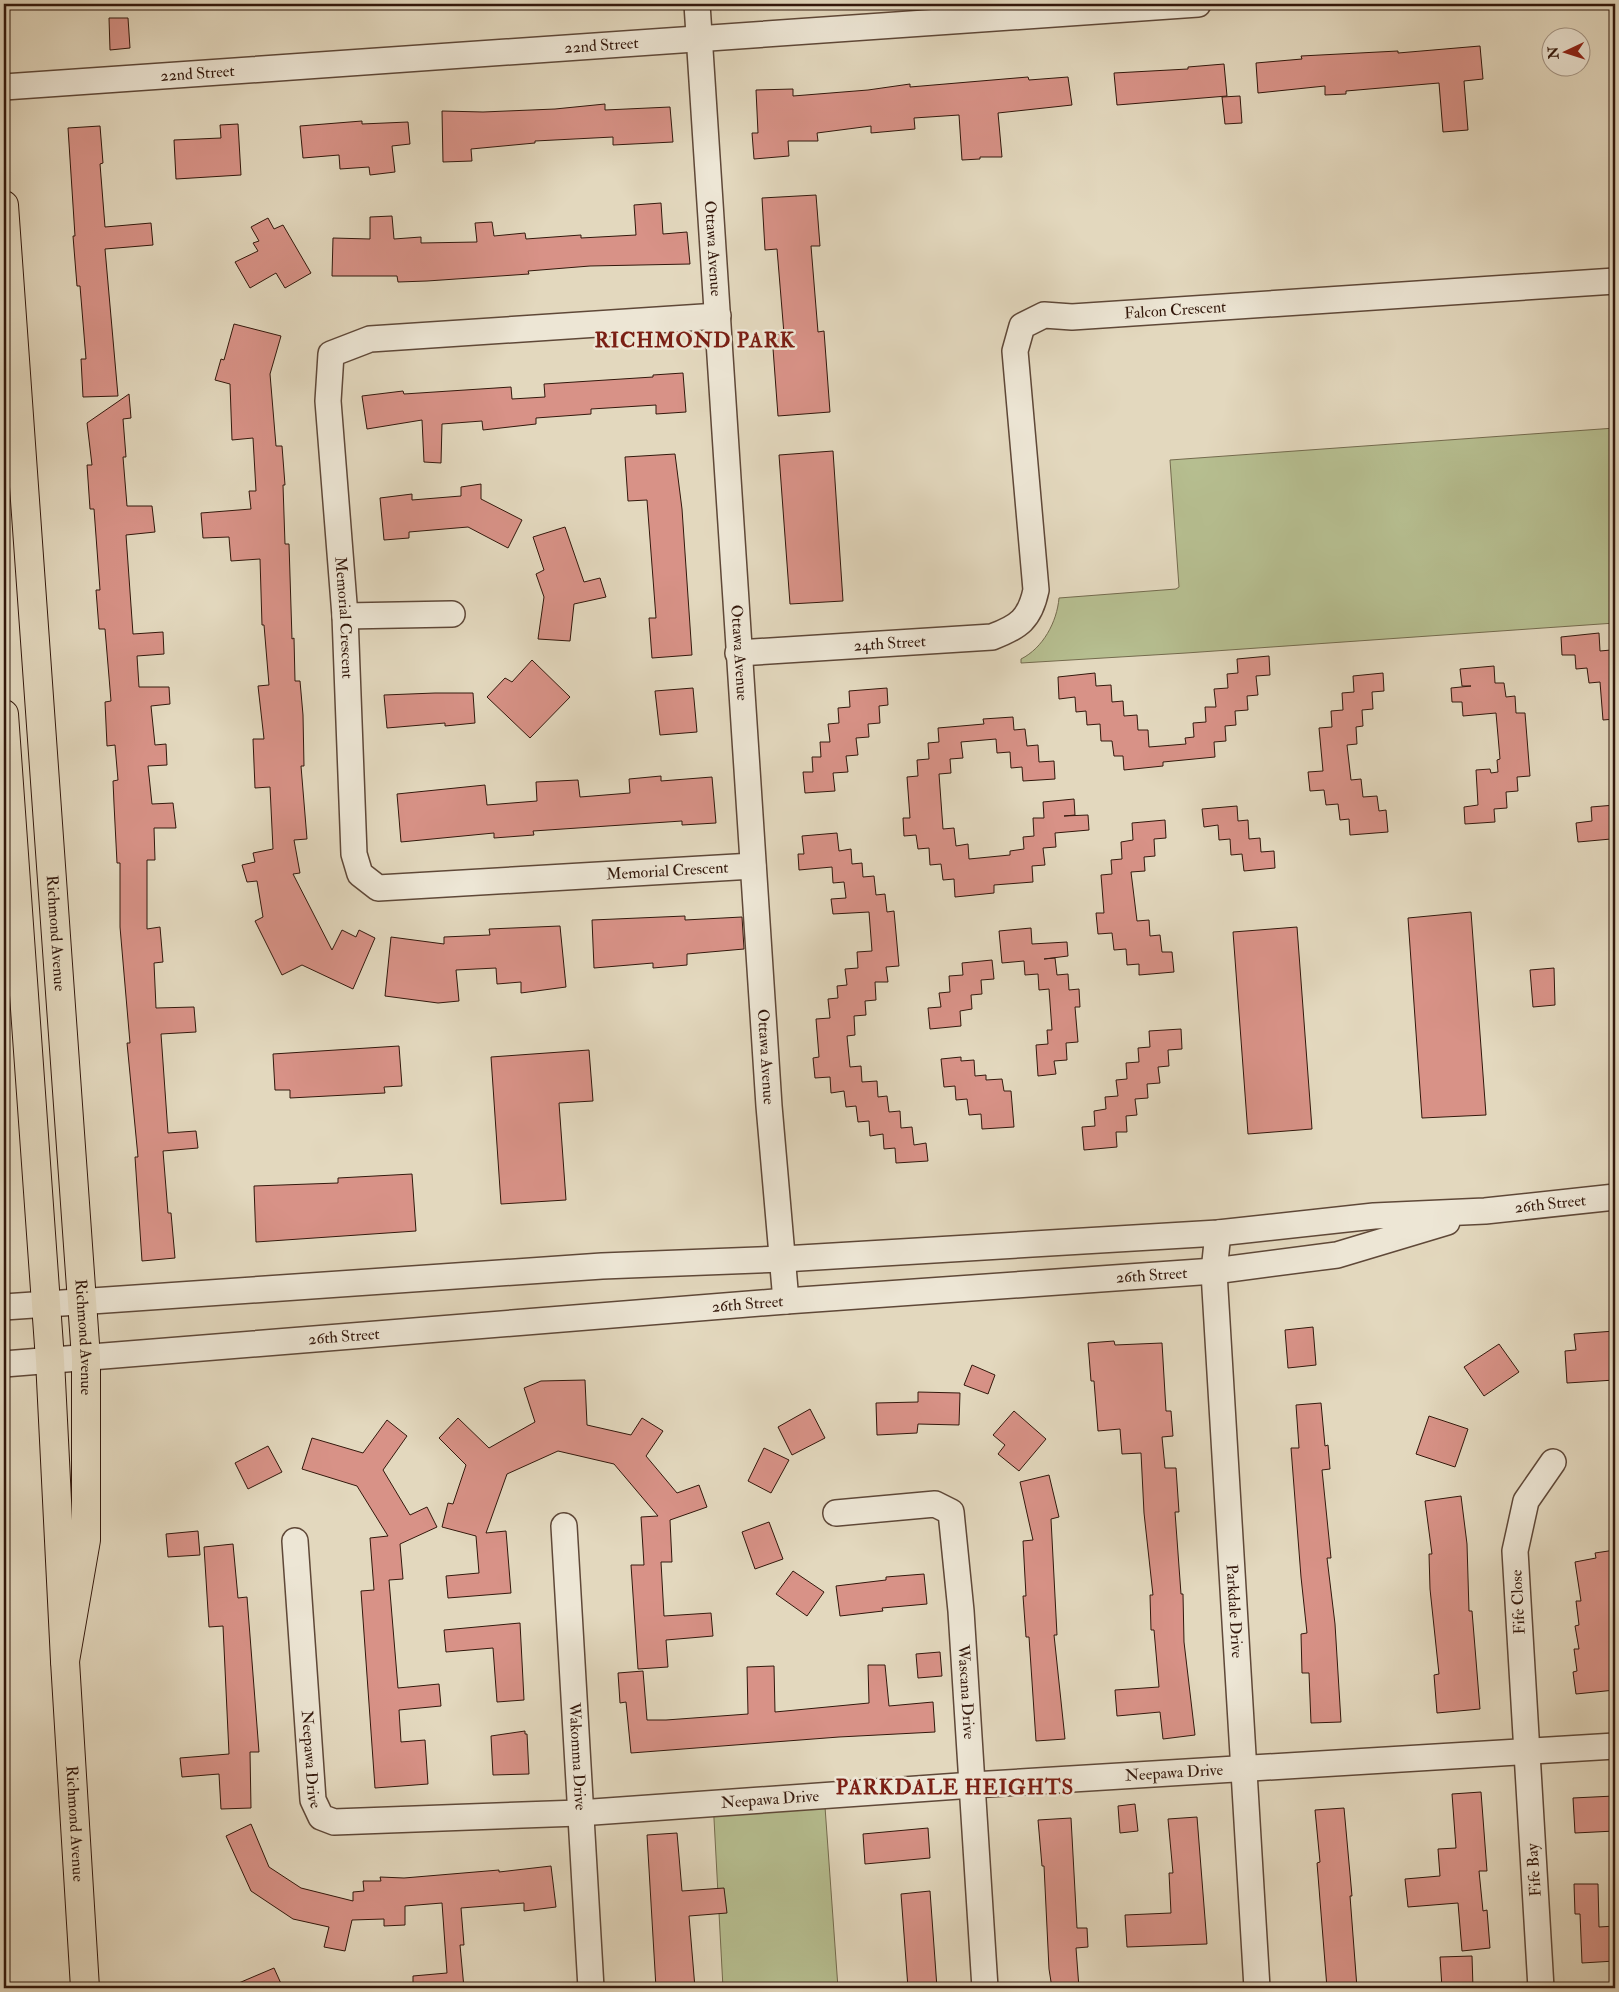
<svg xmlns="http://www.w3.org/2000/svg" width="1619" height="1992" viewBox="0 0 1619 1992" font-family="'IM FELL Double Pica',serif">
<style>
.green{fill:#b6be90;stroke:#746b4e}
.building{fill:#d89287;stroke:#33180c}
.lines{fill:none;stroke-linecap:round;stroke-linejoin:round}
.minor-casing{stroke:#5f4838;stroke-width:28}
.major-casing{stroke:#33180c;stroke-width:30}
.minor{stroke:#ede6d5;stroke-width:25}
.major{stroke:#e3d8be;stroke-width:28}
.labels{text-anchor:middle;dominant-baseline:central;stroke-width:5;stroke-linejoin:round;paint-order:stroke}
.street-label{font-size:16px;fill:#33180c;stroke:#ede6d5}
.district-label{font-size:21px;font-weight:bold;letter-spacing:1px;fill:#7a1f14;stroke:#ede6d5}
</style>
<rect width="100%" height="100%" fill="#e3d8be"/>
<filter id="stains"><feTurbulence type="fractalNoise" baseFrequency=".004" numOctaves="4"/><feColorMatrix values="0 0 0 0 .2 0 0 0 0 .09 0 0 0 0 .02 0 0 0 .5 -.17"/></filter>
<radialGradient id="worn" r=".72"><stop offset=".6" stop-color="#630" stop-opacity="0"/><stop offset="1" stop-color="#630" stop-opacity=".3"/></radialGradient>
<g class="green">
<path d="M1615,428V623L1186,653L1021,663V659C1043,648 1057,622 1059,598L1176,589L1179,587L1170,460Z"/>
<polygon points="824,1793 838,1988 723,1988 713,1800"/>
</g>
<g class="building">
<polygon points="109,18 128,18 130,48 110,50"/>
<polygon points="1480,46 1483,79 1464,81 1468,130 1443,132 1439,83 1346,91 1346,94 1325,95 1325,86 1258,93 1256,63 1302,59 1301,56 1398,51 1398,53"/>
<polygon points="1224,64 1227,96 1117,105 1114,73 1188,69 1188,67"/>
<polygon points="1028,77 1029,80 1068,77 1072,105 998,113 1002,157 980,157 980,159 962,160 959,115 914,118 915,129 871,133 871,126 817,133 818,141 788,141 789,156 754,159 752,133 758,133 756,90 793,89 793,96 868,90 910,84 910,87"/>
<polygon points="1240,96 1242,123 1225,124 1222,97"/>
<polygon points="605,104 605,110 670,107 673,142 613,145 613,137 535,141 535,143 471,149 472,161 443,162 442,111 483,112 555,109"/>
<polygon points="362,121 362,124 408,122 410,144 392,146 395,172 370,175 369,167 340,169 339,155 303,158 300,126"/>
<polygon points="238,124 241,175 176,179 174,140 221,138 220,125"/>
<polygon points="100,126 103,163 100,164 105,227 151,223 153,245 105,249 118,396 83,397 81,359 86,359 80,286 77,286 73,236 75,236 68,128"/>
<polygon points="816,195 820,246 811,246 818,332 824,331 830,412 778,416 772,335 784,334 777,249 765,250 762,198"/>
<polygon points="661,203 663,234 687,232 690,264 590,266 528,271 529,274 427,281 398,282 397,276 332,276 333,238 370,239 370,217 392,216 394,239 421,237 421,243 477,242 475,223 492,222 494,236 525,233 526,239 581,235 581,238 636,235 634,205"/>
<polygon points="268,218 274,229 283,225 311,273 285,288 276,273 250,288 235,262 258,251 253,243 259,241 251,227"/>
<polygon points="234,324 281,336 270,374 276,446 282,446 285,485 283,485 285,544 289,544 292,639 294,638 295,681 300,681 303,715 304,766 301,766 307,839 294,840 300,873 293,874 332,950 342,930 356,937 359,930 375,938 353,989 302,965 282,975 255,921 263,917 257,881 247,882 242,865 255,862 253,853 273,849 270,787 255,788 253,739 264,739 258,686 269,685 264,625 262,625 260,559 231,561 229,537 203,538 201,513 251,509 249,491 256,491 253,438 232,440 230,384 215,380 221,359 224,360"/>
<polygon points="683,373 686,412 656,414 656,405 591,409 591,414 536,418 536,424 483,430 482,421 442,424 441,463 424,462 422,420 367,429 362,396 403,391 404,394 511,387 512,399 545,397 544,384 653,377 653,375"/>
<polygon points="129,394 131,418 123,419 126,457 123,457 127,506 152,506 155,532 126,535 133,634 163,632 164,654 137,656 139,687 169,687 170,704 151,706 155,745 166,744 167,765 148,766 152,804 173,803 176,828 154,828 155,860 147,860 147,929 160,927 163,962 154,963 156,1008 194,1007 196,1032 161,1034 168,1133 196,1131 198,1148 163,1151 168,1213 171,1213 175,1258 142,1261 135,1157 138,1157 127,1043 130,1043 120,927 120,863 117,863 114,804 113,781 118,780 115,745 107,746 105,702 111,701 105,629 99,629 96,590 100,590 94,509 90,509 87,465 92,465 87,423"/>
<polygon points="833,451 843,601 790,604 779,455"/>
<polygon points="675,454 682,509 692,655 652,658 649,618 656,618 647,500 628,501 625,457"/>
<polygon points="481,484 481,499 522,520 508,548 468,527 409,532 409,538 384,540 380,498 412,494 412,500 461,496 461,487"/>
<polygon points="565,527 584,582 600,578 606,597 574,604 570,641 538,639 544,597 536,574 544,570 533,537"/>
<polygon points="1599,633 1600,651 1611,650 1612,664 1615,664 1615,719 1603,720 1600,682 1589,683 1587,668 1576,669 1575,655 1562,655 1561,637"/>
<polygon points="1269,656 1270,675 1256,676 1258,695 1247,696 1248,710 1235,711 1236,725 1225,726 1226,741 1214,742 1215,757 1163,762 1163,766 1124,770 1123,756 1114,756 1112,741 1101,741 1100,724 1087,725 1086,711 1076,712 1075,697 1059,699 1058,677 1095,673 1096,686 1111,685 1112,702 1123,701 1124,716 1137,715 1138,730 1148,730 1149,747 1186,744 1185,738 1194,737 1193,723 1206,722 1205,707 1216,707 1214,689 1228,688 1227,674 1238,673 1237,659"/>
<polygon points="532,660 570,697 530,738 487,697 505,678 512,682"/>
<polygon points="1494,666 1495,683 1504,683 1506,697 1515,696 1516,713 1525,713 1530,776 1517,777 1518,791 1506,792 1507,808 1494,809 1495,822 1465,824 1464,807 1478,805 1476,770 1490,769 1491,773 1498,772 1497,760 1500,759 1496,713 1463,716 1462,702 1452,702 1451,688 1471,686 1462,686 1460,669"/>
<polygon points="1383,673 1384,691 1372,692 1373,709 1362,710 1363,726 1356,727 1357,744 1347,745 1351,780 1361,779 1363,797 1377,796 1379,811 1386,810 1388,832 1350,835 1349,819 1340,820 1338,804 1326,805 1324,790 1310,791 1308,772 1323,771 1319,728 1332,727 1331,711 1343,710 1342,693 1354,692 1353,676"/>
<polygon points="693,688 697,732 660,735 655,691"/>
<polygon points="887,688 888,705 879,706 880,723 868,724 869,737 856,738 858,755 846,756 848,772 833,773 835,791 805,793 803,772 813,772 812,757 821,757 820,742 830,742 828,724 839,723 838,708 850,707 849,691"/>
<polygon points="435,693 473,693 475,723 445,726 445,723 387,728 384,695"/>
<polygon points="1013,717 1014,730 1025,729 1027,746 1038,745 1039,762 1054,761 1055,779 1023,781 1022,767 1011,768 1010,752 997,753 996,739 961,742 963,758 950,759 951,773 939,774 943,829 954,828 956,846 968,844 969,859 1010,855 1010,851 1024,849 1023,837 1034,836 1033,818 1044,818 1043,802 1074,799 1075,815 1064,816 1088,815 1089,830 1055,833 1056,847 1043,848 1045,865 1032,866 1033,882 994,885 994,893 955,897 954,879 943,880 941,864 930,865 929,848 918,849 916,835 904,836 903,818 910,818 907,777 918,776 917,760 929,759 928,743 939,742 938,728 984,724 983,719"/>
<polygon points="661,776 661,781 712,777 716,823 682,825 682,821 533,831 534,835 494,838 494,833 401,842 397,794 485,785 487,805 537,801 536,782 578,780 580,797 630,793 629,779"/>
<polygon points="1615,805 1615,824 1610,825 1611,839 1578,842 1576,823 1592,821 1591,807"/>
<polygon points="1237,806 1238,821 1248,820 1249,839 1260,838 1261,852 1274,851 1275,868 1244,871 1242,854 1231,855 1230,839 1219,840 1218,825 1204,827 1202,809"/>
<polygon points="1165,820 1166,838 1154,839 1155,856 1144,857 1145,871 1131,872 1137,921 1149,920 1150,936 1160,935 1162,952 1172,952 1174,972 1139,975 1139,964 1127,965 1126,949 1114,950 1112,933 1098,934 1096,913 1104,913 1101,875 1112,874 1111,860 1122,859 1121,842 1133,840 1132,823"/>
<polygon points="837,833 839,851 851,849 852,864 862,863 863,877 874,876 876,895 885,894 887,912 894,911 899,966 886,967 888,982 875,982 876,1000 865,1001 866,1015 854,1016 855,1035 847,1036 850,1067 861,1066 862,1082 877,1081 878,1097 887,1096 889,1112 900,1111 901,1128 912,1127 914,1145 926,1143 928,1161 896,1163 895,1148 884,1149 883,1134 870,1136 869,1121 858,1122 856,1106 846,1107 844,1091 831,1093 830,1077 815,1078 813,1058 819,1057 816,1019 830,1018 828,999 838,998 837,986 847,985 845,969 858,968 857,952 872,951 869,912 833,914 831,899 846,898 844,882 833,883 832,867 799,870 798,854 804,854 802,836"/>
<polygon points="1471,912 1486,1115 1422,1118 1408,918"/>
<polygon points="685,916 685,920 742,917 744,949 687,954 687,965 653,968 653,963 594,968 592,920"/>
<polygon points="560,926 566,987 521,993 521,982 497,984 496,968 456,970 459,1001 438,1003 385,996 391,937 444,944 444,937 490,935 489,929"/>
<polygon points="1297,927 1312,1129 1248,1134 1233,932"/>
<polygon points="1031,928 1032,944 1067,942 1068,956 1044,959 1055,958 1057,975 1068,974 1069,990 1079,989 1080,1007 1075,1007 1078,1042 1066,1043 1067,1060 1054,1061 1056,1074 1038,1076 1036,1045 1048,1044 1047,1030 1052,1030 1049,989 1039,990 1038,974 1025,975 1024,961 1002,963 999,931"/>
<polygon points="992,960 994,979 981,980 982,994 971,995 972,1009 960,1011 961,1026 930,1029 928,1008 941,1007 939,993 950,992 949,976 963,975 962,963"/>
<polygon points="1554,968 1555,1005 1533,1007 1530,970"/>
<polygon points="1181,1029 1182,1049 1168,1050 1169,1066 1158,1067 1160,1083 1147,1084 1148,1098 1135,1099 1137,1115 1126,1116 1127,1132 1116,1132 1117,1147 1084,1150 1082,1127 1095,1126 1094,1111 1106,1109 1105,1097 1118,1096 1116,1080 1127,1079 1126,1063 1139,1062 1138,1048 1150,1047 1149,1031"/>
<polygon points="399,1046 402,1086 384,1087 385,1093 290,1098 290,1090 275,1090 273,1054"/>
<polygon points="589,1050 593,1101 559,1103 566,1200 501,1204 491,1057"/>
<polygon points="961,1057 961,1061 974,1060 975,1076 986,1075 986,1080 1002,1079 1004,1091 1011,1091 1014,1127 982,1129 981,1114 969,1115 967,1099 956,1100 955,1086 944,1087 941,1059"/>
<polygon points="412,1174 416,1231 256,1242 254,1186 338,1183 338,1178"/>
<polygon points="1313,1327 1316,1365 1288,1368 1285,1330"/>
<polygon points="1615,1331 1615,1380 1567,1383 1565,1351 1576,1350 1574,1334"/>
<polygon points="1114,1341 1115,1345 1162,1343 1166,1411 1171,1411 1173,1436 1162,1437 1165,1468 1176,1468 1179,1512 1175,1512 1181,1594 1183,1594 1184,1642 1195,1735 1163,1739 1160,1712 1117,1716 1115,1690 1159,1687 1154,1630 1151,1630 1150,1595 1153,1595 1144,1513 1141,1453 1122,1454 1120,1429 1098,1431 1094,1381 1091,1381 1088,1343"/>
<polygon points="1499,1344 1519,1372 1484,1396 1464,1367"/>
<polygon points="972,1365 995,1375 988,1394 964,1385"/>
<polygon points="585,1380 587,1425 631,1435 642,1418 663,1431 646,1456 677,1493 699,1485 707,1507 670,1520 672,1562 661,1562 664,1616 711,1613 713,1636 666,1640 668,1667 638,1669 631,1565 644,1565 641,1517 658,1516 614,1464 558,1451 507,1474 486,1533 506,1531 511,1593 448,1598 446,1576 479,1573 476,1536 442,1527 448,1503 453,1504 466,1465 439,1438 458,1418 489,1448 535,1422 524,1388 541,1381"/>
<polygon points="918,1392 960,1393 959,1425 918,1424 917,1433 877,1435 876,1403 918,1402"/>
<polygon points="1321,1403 1325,1446 1328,1445 1330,1469 1322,1470 1331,1558 1327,1558 1335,1624 1341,1722 1311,1723 1309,1673 1302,1673 1301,1634 1307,1633 1301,1577 1291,1448 1299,1448 1296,1405"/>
<polygon points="810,1409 825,1438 792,1455 778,1427"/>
<polygon points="1014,1411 1046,1439 1019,1471 998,1454 1005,1445 993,1435"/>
<polygon points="1429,1416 1468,1429 1455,1467 1416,1454"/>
<polygon points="387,1420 407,1436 383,1470 410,1515 427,1507 437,1527 400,1544 403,1579 389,1580 398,1688 439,1684 441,1706 399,1710 401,1742 425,1740 428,1784 375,1788 361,1591 374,1590 370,1538 388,1536 357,1486 302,1469 312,1438 363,1453"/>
<polygon points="268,1446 282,1472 248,1489 235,1463"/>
<polygon points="764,1448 789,1460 771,1493 748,1481"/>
<polygon points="1049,1475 1059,1517 1051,1519 1057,1635 1054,1635 1065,1739 1036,1741 1029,1637 1026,1637 1023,1596 1026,1596 1023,1541 1033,1540 1020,1482"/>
<polygon points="1461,1496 1467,1544 1469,1611 1472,1611 1480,1709 1437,1713 1434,1675 1439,1674 1430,1589 1429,1554 1432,1554 1425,1501"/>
<polygon points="769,1522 783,1559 755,1569 742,1532"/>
<polygon points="198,1531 200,1555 168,1557 166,1534"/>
<polygon points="233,1544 238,1598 247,1597 259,1752 250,1752 251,1808 221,1809 219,1774 182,1777 180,1758 229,1754 223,1626 209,1627 204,1547"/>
<polygon points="1615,1550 1615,1690 1576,1694 1573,1672 1577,1671 1574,1649 1579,1649 1575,1626 1579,1625 1576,1601 1581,1601 1575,1562 1596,1558 1595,1553"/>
<polygon points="793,1571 824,1592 807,1616 776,1594"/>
<polygon points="924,1574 927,1604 882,1608 883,1611 840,1616 836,1586 886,1580 886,1577"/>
<polygon points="520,1623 524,1700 497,1702 493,1648 446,1652 444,1630"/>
<polygon points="940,1652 942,1676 918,1678 916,1654"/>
<polygon points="868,1665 885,1665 889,1706 933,1702 935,1732 839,1737 631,1753 626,1702 620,1703 618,1673 643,1671 647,1720 666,1720 748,1714 747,1667 774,1666 775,1712 869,1703"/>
<polygon points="525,1731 525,1734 527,1734 529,1774 493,1775 491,1736"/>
<polygon points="1481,1792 1487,1871 1479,1871 1483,1911 1487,1910 1490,1948 1462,1951 1458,1903 1408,1907 1405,1879 1440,1876 1438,1849 1456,1848 1452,1794"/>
<polygon points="1614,1796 1615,1831 1575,1833 1573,1798"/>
<polygon points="1135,1804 1138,1831 1120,1833 1118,1806"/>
<polygon points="1344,1808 1352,1896 1350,1896 1357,1988 1327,1988 1317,1863 1320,1862 1315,1810"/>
<polygon points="1197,1817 1207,1944 1127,1947 1125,1915 1171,1913 1169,1873 1173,1873 1168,1819"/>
<polygon points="1071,1818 1077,1928 1087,1928 1088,1947 1076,1948 1079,1988 1052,1988 1049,1969 1044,1866 1042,1866 1038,1820"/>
<polygon points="251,1824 269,1867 301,1888 353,1901 353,1892 364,1891 363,1881 381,1881 380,1877 404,1878 499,1870 499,1872 551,1866 556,1907 524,1911 524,1903 461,1908 464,1945 460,1945 464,1988 413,1988 413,1976 447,1973 442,1903 405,1906 405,1925 384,1926 384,1919 352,1920 345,1951 324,1947 329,1927 293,1919 251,1891 226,1836"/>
<polygon points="928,1828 930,1858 865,1864 863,1834"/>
<polygon points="677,1833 682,1891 724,1888 727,1913 689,1916 695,1988 656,1988 647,1835"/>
<polygon points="1574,1884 1598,1884 1599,1927 1615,1926 1615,1961 1582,1963 1580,1914 1575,1914"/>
<polygon points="930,1891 937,1988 908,1988 901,1894"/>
<polygon points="1472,1956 1473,1988 1442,1988 1440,1957"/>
<polygon points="274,1968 283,1988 227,1988"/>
</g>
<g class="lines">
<g class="minor-casing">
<g id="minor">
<path id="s1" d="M697,4L769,1106L786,1301"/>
<path id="s2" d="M4,87L1198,4"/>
<path id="s3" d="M718,316L370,339L331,354L328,401L345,616L354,854L360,874L378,888L753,866"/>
<polyline points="345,616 452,614"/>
<path id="s4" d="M738,653L992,637C1019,627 1030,619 1036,590L1015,351L1022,326L1044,315L1072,317L1615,281"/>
<path id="s5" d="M1218,1233L1214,1271L1215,1289L1257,1988"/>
<path id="s6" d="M4,1307L602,1266L783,1259L1218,1233L1374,1216L1485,1211L1615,1197"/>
<path id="s7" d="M4,1364L786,1301L1214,1271L1337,1255L1447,1222"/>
<path id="s8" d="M836,1513L935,1504L951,1512L961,1611L985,1988"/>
<path id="s9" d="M564,1526L591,1988"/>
<path id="s10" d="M295,1541L313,1800L321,1817L334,1822L579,1813L973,1785L1615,1746"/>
<polyline points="1541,1988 1515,1551 1526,1501 1553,1462"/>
</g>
</g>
<g class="major-casing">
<g id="major">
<path id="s11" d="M4,205L86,1358V1540L65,1661"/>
<path id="s12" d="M4,714L50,1360L65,1661L85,1988"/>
</g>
</g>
<use href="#minor" class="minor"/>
<use href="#major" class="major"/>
</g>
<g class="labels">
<g class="street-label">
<text stroke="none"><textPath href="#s2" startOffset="599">22nd Street</textPath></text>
<text stroke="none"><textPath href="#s2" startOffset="194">22nd Street</textPath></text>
<text stroke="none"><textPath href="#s1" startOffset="245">Ottawa Avenue</textPath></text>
<text stroke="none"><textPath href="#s4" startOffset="745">Falcon Crescent</textPath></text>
<text stroke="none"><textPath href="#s3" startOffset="655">Memorial Crescent</textPath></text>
<text stroke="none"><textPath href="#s4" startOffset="152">24th Street</textPath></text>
<text stroke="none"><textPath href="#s1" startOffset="650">Ottawa Avenue</textPath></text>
<text stroke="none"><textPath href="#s3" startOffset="1225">Memorial Crescent</textPath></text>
<text stroke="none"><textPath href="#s11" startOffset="730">Richmond Avenue</textPath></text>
<text stroke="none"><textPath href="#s1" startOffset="1055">Ottawa Avenue</textPath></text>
<text stroke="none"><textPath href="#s6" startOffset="1550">26th Street</textPath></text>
<text stroke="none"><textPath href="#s7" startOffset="1151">26th Street</textPath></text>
<text stroke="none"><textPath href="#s7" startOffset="746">26th Street</textPath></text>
<text stroke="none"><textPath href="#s7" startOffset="341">26th Street</textPath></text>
<text stroke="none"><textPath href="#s11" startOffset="1135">Richmond Avenue</textPath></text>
<text transform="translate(1518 1602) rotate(-93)">Fife Close</text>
<text stroke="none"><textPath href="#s5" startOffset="379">Parkdale Drive</textPath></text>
<text stroke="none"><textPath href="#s8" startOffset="298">Wascana Drive</textPath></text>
<text stroke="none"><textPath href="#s9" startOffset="231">Wakomma Drive</textPath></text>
<text stroke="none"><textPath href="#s10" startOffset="219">Neepawa Drive</textPath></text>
<text stroke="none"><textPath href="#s10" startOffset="1134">Neepawa Drive</textPath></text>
<text stroke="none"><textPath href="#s10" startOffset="729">Neepawa Drive</textPath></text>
<text stroke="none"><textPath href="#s12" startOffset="1112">Richmond Avenue</textPath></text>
<text transform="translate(1534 1870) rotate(-94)">Fife Bay</text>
</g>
<g class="district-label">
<text x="695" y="340">RICHMOND PARK</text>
<text x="955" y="1787">PARKDALE HEIGHTS</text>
</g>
</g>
<rect width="1619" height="1992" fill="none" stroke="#e3d8be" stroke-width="20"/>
<rect x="5" y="5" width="1609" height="1982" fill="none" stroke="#33180c" stroke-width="2.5"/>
<rect x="10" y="10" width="1599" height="1972" fill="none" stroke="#33180c"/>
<g transform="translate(1566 52) rotate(266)"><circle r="24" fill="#ede6d5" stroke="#a39485"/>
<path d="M0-4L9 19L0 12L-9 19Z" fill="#8f2418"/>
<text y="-8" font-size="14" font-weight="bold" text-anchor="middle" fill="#33180c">N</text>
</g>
<rect width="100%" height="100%" filter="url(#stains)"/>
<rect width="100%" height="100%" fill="url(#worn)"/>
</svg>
